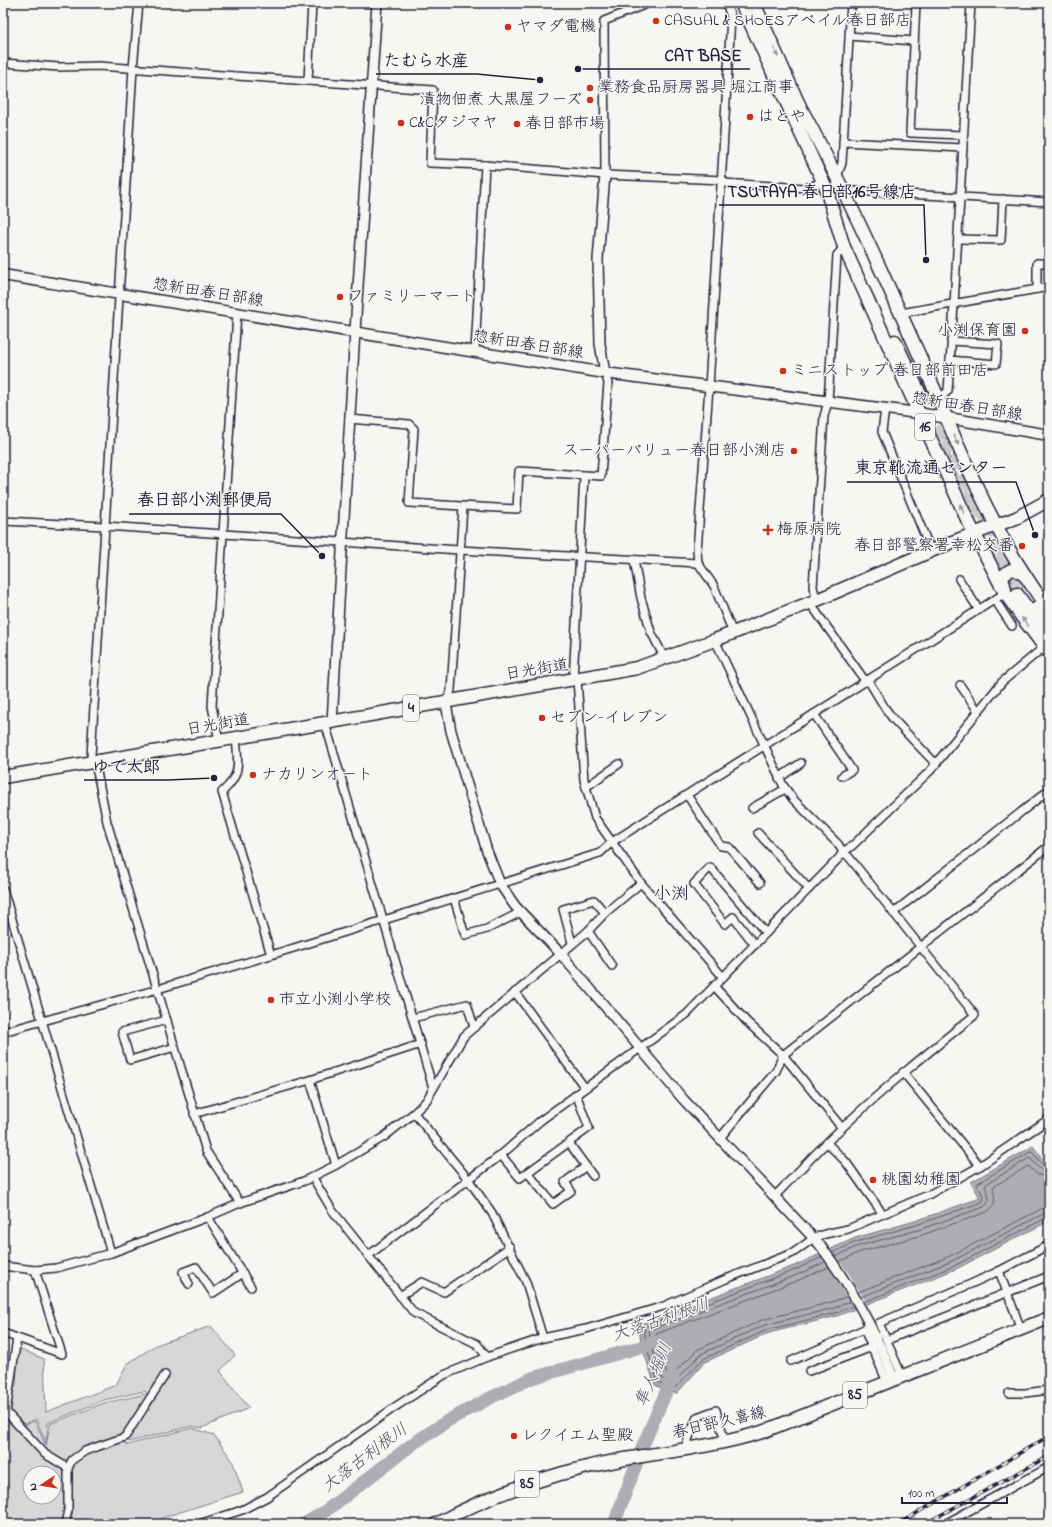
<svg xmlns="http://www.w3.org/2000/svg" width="1052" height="1527" viewBox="0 0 1052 1527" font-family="'Indie Flower','Klee One',sans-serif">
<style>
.green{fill:#d7d7d7;stroke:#7c7c89;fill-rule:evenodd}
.water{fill:#adadb3;stroke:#757583}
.pier{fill:#f6f6f2}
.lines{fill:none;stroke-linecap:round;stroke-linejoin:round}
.shore{stroke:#5a5a6b;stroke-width:1}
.river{stroke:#adadb3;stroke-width:13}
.trunk-tunnel{stroke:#cccccd;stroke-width:12;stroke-dasharray:12 6;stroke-linecap:butt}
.minor-casing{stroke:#22223b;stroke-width:10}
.tertiary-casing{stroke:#22223b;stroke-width:12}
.secondary-casing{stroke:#22223b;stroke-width:13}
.primary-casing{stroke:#22223b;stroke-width:15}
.trunk-casing{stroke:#22223b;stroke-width:15}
.minor{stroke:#f6f6f2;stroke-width:7}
.tertiary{stroke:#f6f6f2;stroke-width:9}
.secondary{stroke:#f6f6f2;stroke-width:10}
.primary{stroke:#f6f6f2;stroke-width:12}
.trunk{stroke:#f6f6f2;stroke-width:12}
.rail-casing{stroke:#22223b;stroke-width:3.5}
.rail{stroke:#f6f6f2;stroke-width:2;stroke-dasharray:6;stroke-linecap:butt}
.oneway{fill:#9797a0}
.poi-dot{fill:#c8321e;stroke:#f6f6f2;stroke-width:1.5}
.labels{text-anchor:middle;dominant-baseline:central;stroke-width:3;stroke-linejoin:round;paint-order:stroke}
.shield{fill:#f6f6f2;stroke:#626272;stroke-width:1}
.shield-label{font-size:15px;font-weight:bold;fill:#22223b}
.poi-label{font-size:16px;fill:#22223b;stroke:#f6f6f2;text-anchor:start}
.street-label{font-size:16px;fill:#22223b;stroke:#f6f6f2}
.water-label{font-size:17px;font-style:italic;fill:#535365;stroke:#f6f6f2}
.quarter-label{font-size:18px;fill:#22223b;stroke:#f6f6f2}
.leader{fill:none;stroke:#22223b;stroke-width:1.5}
.callout-dot{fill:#22223b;stroke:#f6f6f2;stroke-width:1.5}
.callout-label{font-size:17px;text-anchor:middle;font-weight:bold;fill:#22223b;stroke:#f6f6f2;stroke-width:3;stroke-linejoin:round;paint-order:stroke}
</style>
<rect width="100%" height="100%" fill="#f6f6f2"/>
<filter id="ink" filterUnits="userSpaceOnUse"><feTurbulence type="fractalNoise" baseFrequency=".025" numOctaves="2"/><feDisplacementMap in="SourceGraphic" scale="8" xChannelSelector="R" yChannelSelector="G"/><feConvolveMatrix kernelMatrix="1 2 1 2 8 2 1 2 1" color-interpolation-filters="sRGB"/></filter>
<g filter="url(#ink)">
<g class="green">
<polygon points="934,434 946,438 949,444 951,466 966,486 973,513 968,514"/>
<polygon points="953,446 982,509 978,510 975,509 971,491 966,480 954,463"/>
<polygon points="1003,546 1013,564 1005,565 999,570 988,550"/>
<polygon points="1011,572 1027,585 1012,594 1007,587 1007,576"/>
<path d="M211,1326L235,1355L220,1371L249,1408L202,1428L191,1426L129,1442L126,1439L154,1401L145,1391L104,1400L48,1423L46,1443L36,1419L15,1428L70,1470L71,1514L68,1524H3V1382L16,1386L18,1348L44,1359L46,1412L116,1385L127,1364L156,1345ZM30,1473H54V1497H30Z"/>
<polygon points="146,1394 150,1400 122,1440 127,1445 192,1428 214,1435 232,1460 243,1492 162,1518 160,1524 70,1524 72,1514 71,1470 17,1428 35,1421 46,1446 50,1424 104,1403"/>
</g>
<polygon class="water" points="1033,1146 1045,1162 1049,1158 1049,1221 956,1269 837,1316 769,1333 705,1362 677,1393 666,1391 655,1385 642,1347 638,1325 794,1266 855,1238 915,1221 980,1198 971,1182"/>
<polygon class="pier" points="829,1247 849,1274 868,1306 856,1311 829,1268 818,1253"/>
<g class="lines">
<g class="shore">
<polyline points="832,1253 856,1242 916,1225 982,1202 984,1197 977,1185 978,1183 1030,1152 1032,1152 1042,1164 1046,1165 1049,1164"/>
<polyline points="822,1257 795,1270 644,1327 646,1346 658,1382 667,1387 675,1388 703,1359 767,1330 836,1313 853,1306"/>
<path d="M835,1257L858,1246L918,1230L984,1207C994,1199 986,1193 985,1185L1029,1158L1031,1159C1036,1165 1040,1172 1049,1170"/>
<polyline points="825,1262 797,1275 649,1330 651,1345 662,1378 669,1382 674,1382 701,1354 765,1325 834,1308 851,1301"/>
<path d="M839,1262L860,1252L919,1236L987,1212C998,1204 994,1197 993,1187L1028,1166L1038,1175L1049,1176"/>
<polyline points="829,1267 799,1280 656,1334 656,1343 667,1374 672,1375 697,1350 762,1320 832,1302 848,1296"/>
<polyline points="858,1292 950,1256 1041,1209 1049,1207"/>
<polyline points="861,1297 952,1261 1043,1214 1049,1213"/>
<polyline points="864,1302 954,1266 1046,1218 1049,1218"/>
</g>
<g class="river">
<polyline points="304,1524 323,1513 414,1443 449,1420 492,1397 532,1378 658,1342"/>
<polyline points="614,1524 644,1443 673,1376"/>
</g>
<g class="trunk-tunnel">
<polyline points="920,394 981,533 1017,594"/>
<polyline points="934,407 955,454"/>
<polyline points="966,478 988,525 1024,589"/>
</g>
<g class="minor-casing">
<g id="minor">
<polyline points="139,3 133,68 91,756 95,762 107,822 206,1151 240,1203"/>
<polyline points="726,3 731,17 709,387 697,551 698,563 714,586 733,633"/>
<polyline points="916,3 910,133 963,135"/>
<polyline points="849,36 914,41"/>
<polyline points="3,63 59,67 99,66 433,90 430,163 485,165 605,175 723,180"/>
<polyline points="308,81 312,3"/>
<polyline points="843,142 963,148"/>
<polyline points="605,175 604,21 649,3"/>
<polyline points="837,177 842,163 851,3"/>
<polyline points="722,183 806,188 823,182"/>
<polyline points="845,194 854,191 1049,202"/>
<polyline points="958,239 1001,240 1003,199"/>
<polyline points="1037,289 1037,263 1049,263"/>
<polyline points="901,313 1049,287"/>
<polyline points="475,352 485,165"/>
<polyline points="950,360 996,364 998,344 951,341"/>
<polyline points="939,399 948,391 954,305 971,3"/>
<polyline points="885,409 882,432 931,551"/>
<polyline points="349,419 409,424 414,429 409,503 517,509 519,471 601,476 608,383 605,373"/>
<polyline points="3,521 105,526 459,550 698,563"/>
<polyline points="634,560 641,598 651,632 665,659"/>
<polyline points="959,579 979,610"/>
<polyline points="817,600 813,587 824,416 828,402 837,255 844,247"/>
<polyline points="995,600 1012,626"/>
<polyline points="810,603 866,682"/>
<path d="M715,640L783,785L793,799L838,844L843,852L849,857C891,910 933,962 975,1015C930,1051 885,1087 843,1127C819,1149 797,1173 775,1196"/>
<polyline points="577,679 584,780 595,818 641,883 723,977"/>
<polyline points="573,680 584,476"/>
<polyline points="868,680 885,708 893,719 936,764"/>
<polyline points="960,685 978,711"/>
<polyline points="448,701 451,690 463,507"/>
<polyline points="814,714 852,770 842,776"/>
<polyline points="325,723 433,1088"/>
<path d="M236,738C238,762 242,775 222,792L271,955"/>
<polyline points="219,741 212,706 237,313"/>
<polyline points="779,778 801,763"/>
<polyline points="586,787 619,764"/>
<polyline points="687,795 721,846 729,847 760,883"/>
<polyline points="752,808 785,789"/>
<polyline points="758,833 809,889"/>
<polyline points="3,889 111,1253"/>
<polyline points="454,898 465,935 487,929 521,912"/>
<polyline points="893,913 1049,790"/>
<polyline points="588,931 612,966"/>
<polyline points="572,943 563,909 594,900 605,913"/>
<polyline points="755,945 733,917 725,924 694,884 710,867 766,933"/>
<polyline points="714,986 747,1022 783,1055 842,1128"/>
<polyline points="515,992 585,1088"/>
<polyline points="413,1018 467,1004 474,1027"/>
<polyline points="167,1020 122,1032 130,1060 175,1047"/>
<polyline points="3,1032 158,989 271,955 600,853 612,842 1005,593"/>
<polyline points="903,1072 980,1166"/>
<polyline points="310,1080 336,1165"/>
<polyline points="414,1113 468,1179 492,1213 526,1282 543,1338"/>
<polyline points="194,1114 310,1080 421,1044"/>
<polyline points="720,1138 776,1071 783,1055 1049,846"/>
<polyline points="569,1143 593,1176"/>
<polyline points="827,1143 846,1162 882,1213"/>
<polyline points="501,1155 520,1178 589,1128 576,1094"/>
<polyline points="528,1173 553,1204 571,1191 565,1182 586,1166"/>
<polyline points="313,1178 332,1210 414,1313 477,1344 487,1357"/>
<polyline points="208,1217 251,1287"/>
<polyline points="369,1255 501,1155 540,1121 687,1014 839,858 843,852 852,846 930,771 1002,682 1044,647"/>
<polyline points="3,1266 35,1270 56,1268 111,1253 208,1217 240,1203 304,1181 336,1165 384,1137 414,1113 426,1101 464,1036 588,931 605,913 641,883"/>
<polyline points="189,1284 183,1272 196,1267 213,1293 243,1273"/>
<polyline points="400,1296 422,1282 444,1292 510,1247"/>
<polyline points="1021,1329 999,1271 1049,1245"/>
<polyline points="3,1333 62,1354 35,1270"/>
<polyline points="17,1338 6,1412 45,1454 68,1468"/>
<polyline points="887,1340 1049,1276"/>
<polyline points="791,1361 864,1329 887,1382"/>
<polyline points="809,1371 872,1347"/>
<polyline points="902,1376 879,1323 973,1283 999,1271"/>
<polyline points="1009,1393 1025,1393 1049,1390"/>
<polyline points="684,1450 697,1417 716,1410 725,1442"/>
<polyline points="65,1524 68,1510 68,1468 72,1460 85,1451 125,1437 165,1375"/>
<polyline points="199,1524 242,1510 267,1497 395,1407 444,1375 487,1357 543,1338 586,1329 664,1306 726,1279 775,1260 793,1253 814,1238 825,1234 848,1229 930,1194 980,1166 1049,1119"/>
<polyline points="945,1524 1049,1467"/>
</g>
</g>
<g class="tertiary-casing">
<g id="tertiary">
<polyline points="605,373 600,344 598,259 605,175"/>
<path d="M448,701L447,709L451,731L487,851L500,884L515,906L560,953L683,1099L820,1245C852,1288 875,1330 894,1379"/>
<polyline points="332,722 355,331 377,3"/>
</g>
</g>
<g class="secondary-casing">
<polyline id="secondary" points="3,275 605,373 918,413 1049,435"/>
</g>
<g class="primary-casing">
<path id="primary" d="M436,1524C495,1492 559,1471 625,1459C671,1451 717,1446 762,1432L1049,1318"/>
</g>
<g class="trunk-casing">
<g id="trunk">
<polyline points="741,3 829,195"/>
<polyline points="754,3 800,107"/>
<path d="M797,101C849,196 893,296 937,395C957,445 979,495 1005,542C1018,566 1034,589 1049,611"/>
<polyline points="826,189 844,247 966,517 1005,593 1024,620 1049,653"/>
<polyline points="895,341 920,394"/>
<path d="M1005,589L1002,578C1011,566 1016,568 1026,577"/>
<polyline points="1017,594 1049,638"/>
<polyline points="1037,608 1049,624"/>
<polyline points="3,777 325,723 637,668 715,640 817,600 952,542 1016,518 1049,500"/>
</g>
</g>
<use href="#minor" class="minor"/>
<use href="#tertiary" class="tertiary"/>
<use href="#secondary" class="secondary"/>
<use href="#primary" class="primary"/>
<use href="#trunk" class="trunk"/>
<g class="rail-casing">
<g id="rail">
<polyline points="898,1524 1049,1436"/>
<polyline points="924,1524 1049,1456"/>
</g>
</g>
<use href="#rail" class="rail"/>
</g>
<defs><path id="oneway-solid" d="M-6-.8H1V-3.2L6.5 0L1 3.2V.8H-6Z"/></defs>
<g class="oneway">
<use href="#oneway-solid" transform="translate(776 52) rotate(67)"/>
<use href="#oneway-solid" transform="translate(956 440) rotate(65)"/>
<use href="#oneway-solid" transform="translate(962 509) rotate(-115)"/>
<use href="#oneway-solid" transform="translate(1025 622) rotate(-126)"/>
</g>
</g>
<g class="poi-dot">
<circle cx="656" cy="21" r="4"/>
<circle cx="508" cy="27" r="4"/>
<circle cx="590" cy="88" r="4"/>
<circle cx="590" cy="100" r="4"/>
<circle cx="750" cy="117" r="4"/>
<circle cx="401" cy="123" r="4"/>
<circle cx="517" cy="124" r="4"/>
<circle cx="340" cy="297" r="4"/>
<circle cx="1025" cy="331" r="4"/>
<circle cx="783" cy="371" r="4"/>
<circle cx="794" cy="451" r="4"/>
<path d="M766 524h4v4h4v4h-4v4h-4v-4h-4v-4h4z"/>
<circle cx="1022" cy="546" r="4"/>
<circle cx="542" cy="718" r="4"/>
<circle cx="253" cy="775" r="4"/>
<circle cx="271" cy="1000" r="4"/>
<circle cx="873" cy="1180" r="4"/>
<circle cx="514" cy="1436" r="4"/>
</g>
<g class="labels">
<g class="shield">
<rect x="915" y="414" width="20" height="26" rx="3"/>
<rect x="403" y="695" width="16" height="26" rx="3"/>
<rect x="843" y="1382" width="24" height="26" rx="3"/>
<rect x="515" y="1471" width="24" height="26" rx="3"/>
</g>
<g class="shield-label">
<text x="925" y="427">16</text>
<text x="411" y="708">4</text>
<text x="855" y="1395">85</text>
<text x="527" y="1484">85</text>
</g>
<g class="poi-label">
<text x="664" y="21">CASUAL &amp; SHOESアベイル春日部店</text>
<text x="516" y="27">ヤマダ電機</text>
<text x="598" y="88">業務食品厨房器具 堀江商事</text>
<text x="582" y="100" text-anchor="end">漬物佃煮 大黒屋フーズ</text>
<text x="758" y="117">はとや</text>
<text x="409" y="123">C&amp;Cタジマヤ</text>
<text x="525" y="124">春日部市場</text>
<text x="348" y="297">ファミリーマート</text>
<text x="1017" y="331" text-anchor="end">小渕保育園</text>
<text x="791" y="371">ミニストップ 春日部前田店</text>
<text x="786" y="451" text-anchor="end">スーパーバリュー春日部小渕店</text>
<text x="777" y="530">梅原病院</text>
<text x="1014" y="546" text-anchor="end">春日部警察署幸松交番</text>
<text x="550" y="718">セブン-イレブン</text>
<text x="261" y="775">ナカリンオート</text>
<text x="279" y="1000">市立小渕小学校</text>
<text x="881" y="1180">桃園幼稚園</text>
<text x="522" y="1436">レクイエム聖殿</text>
</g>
<g class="street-label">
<text transform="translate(208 293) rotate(9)">惣新田春日部線</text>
<text transform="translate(528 345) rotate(9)">惣新田春日部線</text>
<text transform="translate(967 407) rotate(9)">惣新田春日部線</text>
<text transform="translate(537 670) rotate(-9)">日光街道</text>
<text transform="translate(218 725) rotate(-10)">日光街道</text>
<text transform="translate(719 1423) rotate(-13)">春日部久喜線</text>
</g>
<g class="water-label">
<text transform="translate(661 1320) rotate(-19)">大落古利根川</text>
<text transform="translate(654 1375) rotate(-67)">隼人堀川</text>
<text transform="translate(365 1458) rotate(-37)">大落古利根川</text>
</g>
<g class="quarter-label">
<text x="671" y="895">小渕</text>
</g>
</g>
<path class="leader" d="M578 69L657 69H750M540 80L477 74H376M926 260L924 205H719M1035 535L1016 482H847M322 556L281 514H129M214 778L168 780H84"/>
<g class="callout-dot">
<circle cx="578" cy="69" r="4"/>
<circle cx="540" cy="80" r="4"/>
<circle cx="926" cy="260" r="4"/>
<circle cx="1035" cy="535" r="4"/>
<circle cx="322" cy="556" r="4"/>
<circle cx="214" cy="778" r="4"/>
</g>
<g class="callout-label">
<text x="703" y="61">CAT BASE</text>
<text x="426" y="66">たむら水産</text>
<text x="822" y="197">TSUTAYA 春日部16号線店</text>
<text x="931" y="473">東京靴流通センター</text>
<text x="205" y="505">春日部小渕郵便局</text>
<text x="126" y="772">ゆで太郎</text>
</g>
<rect width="1052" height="1527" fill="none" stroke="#f6f6f2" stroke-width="16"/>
<rect x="8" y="8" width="1036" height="1511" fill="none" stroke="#22223b" stroke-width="1.5" filter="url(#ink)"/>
<g transform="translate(42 1485) rotate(258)"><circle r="19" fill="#f6f6f2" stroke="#a1a1a9"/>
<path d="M0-3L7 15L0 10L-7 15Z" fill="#c8321e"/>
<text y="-6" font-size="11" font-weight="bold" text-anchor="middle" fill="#22223b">N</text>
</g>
<path d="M902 1497v6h105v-6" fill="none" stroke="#22223b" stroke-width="2"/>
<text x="908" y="1497" font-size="12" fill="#22223b" stroke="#f6f6f2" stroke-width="3" paint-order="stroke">100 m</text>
</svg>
